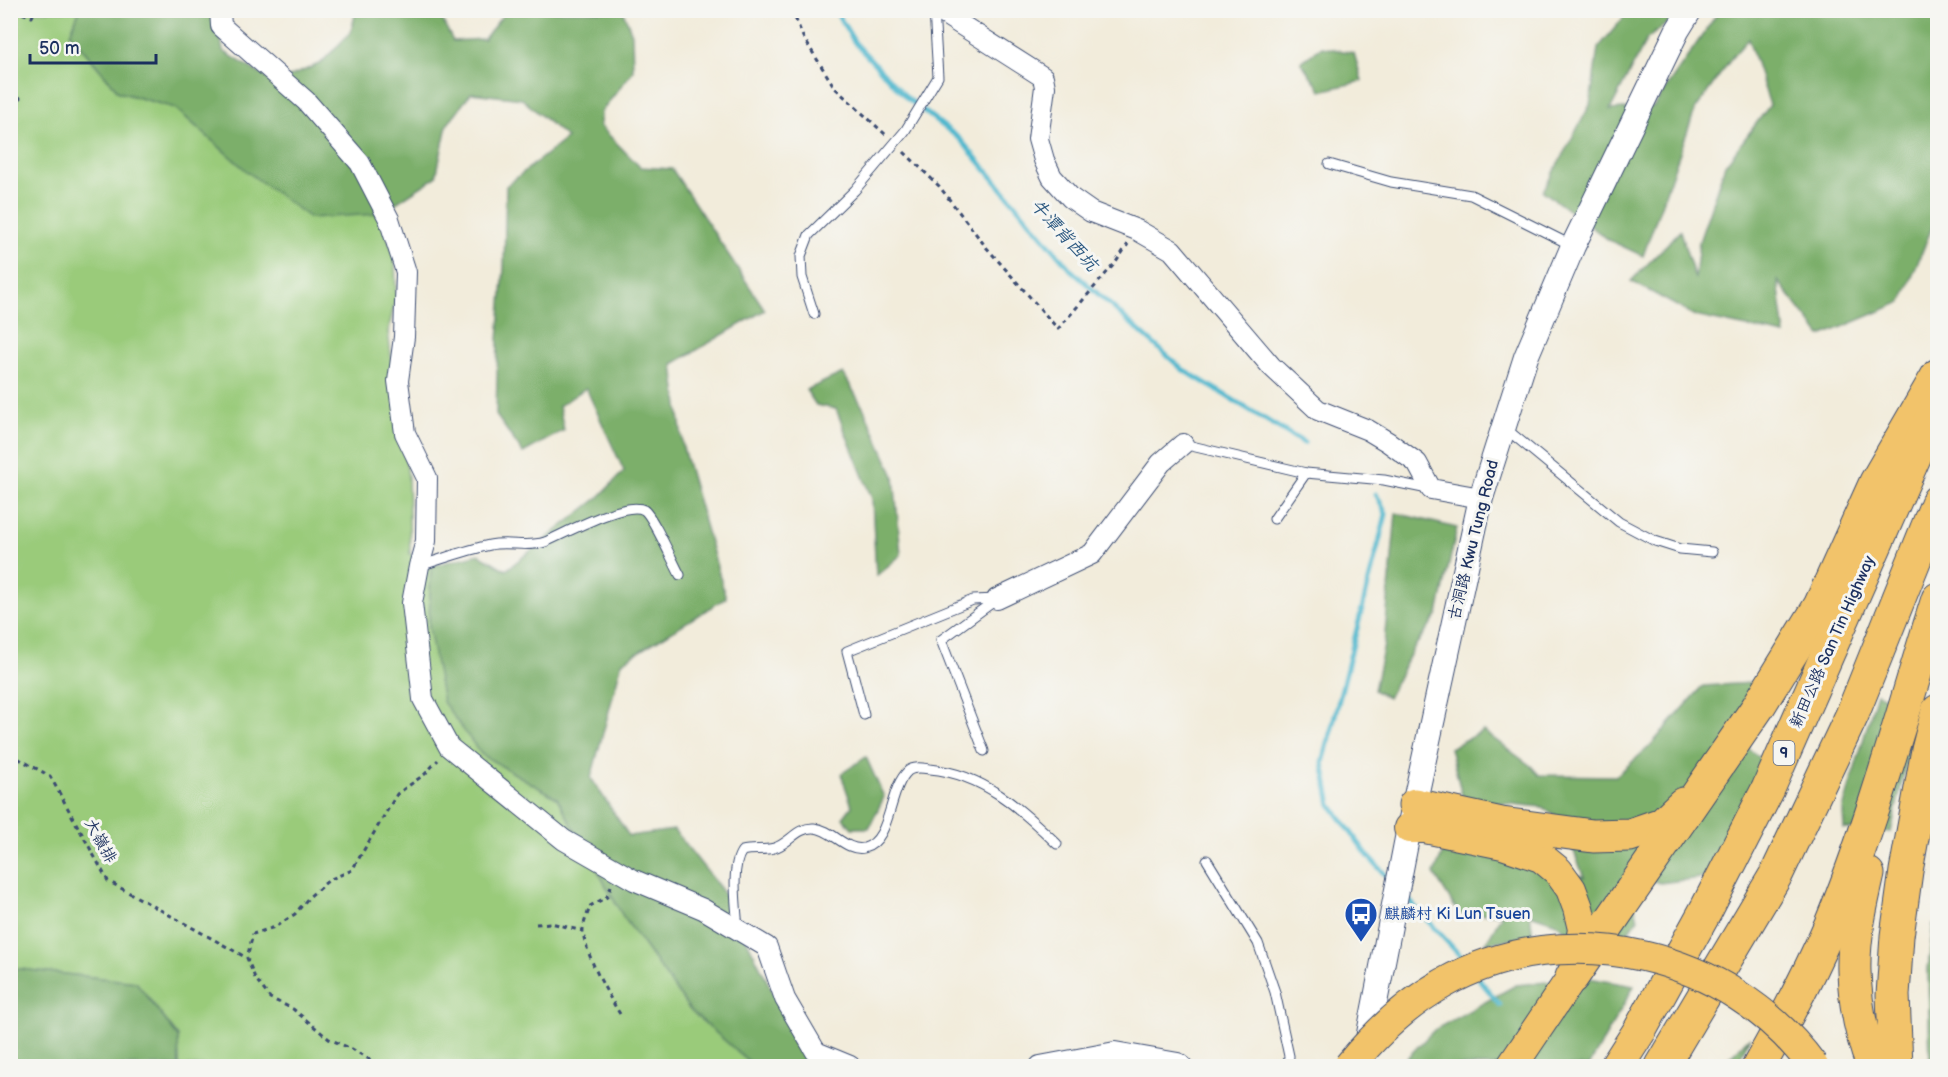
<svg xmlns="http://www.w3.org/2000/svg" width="1948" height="1077" viewBox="0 0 1948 1077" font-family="'Balsamiq Sans','LXGW WenKai TC',sans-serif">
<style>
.green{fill:#9acb7a;stroke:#5a7d6c;stroke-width:1.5}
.forest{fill:#7baf6a;stroke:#4b6f64;stroke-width:1.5}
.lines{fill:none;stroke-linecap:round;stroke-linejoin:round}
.stream{stroke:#50b8ce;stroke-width:5}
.service-casing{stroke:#3b4b71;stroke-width:11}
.minor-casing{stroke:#3b4b71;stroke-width:22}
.tertiary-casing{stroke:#3b4b71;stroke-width:26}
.primary-casing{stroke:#3b4b71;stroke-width:32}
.motorway-casing{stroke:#3b4b71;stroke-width:35}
.path{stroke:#3b4b71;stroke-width:3;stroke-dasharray:4.5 4.5;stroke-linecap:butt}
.service{stroke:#fff;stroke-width:9}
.minor{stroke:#fff;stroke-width:20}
.tertiary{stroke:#fff;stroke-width:24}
.primary{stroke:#f2c36a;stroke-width:30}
.motorway{stroke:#f2c36a;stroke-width:33}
.primary-bridge-casing{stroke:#3b4b71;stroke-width:32;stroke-linecap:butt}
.primary-bridge{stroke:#f2c36a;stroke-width:30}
.labels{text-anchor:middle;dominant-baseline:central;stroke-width:6;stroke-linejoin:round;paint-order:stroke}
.shield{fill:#f6f6f2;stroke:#5d6b8a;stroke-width:1.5}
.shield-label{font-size:15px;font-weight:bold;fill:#1b2f5e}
.street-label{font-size:16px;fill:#1b2f5e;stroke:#f6f6f2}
.transit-label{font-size:16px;fill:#164399;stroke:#f6f6f2;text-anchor:start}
.water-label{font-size:18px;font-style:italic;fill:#2b5880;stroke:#f6f6f2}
</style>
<rect width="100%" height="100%" fill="#f6f6f2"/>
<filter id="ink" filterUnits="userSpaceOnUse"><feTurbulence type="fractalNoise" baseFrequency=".0167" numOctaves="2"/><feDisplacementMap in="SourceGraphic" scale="12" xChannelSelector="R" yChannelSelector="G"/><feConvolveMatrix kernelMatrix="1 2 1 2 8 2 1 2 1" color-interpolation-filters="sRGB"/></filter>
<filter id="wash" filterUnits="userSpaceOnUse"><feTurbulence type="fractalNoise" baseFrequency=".008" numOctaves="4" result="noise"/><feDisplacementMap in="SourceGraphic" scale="24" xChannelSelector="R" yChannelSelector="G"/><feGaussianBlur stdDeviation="1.35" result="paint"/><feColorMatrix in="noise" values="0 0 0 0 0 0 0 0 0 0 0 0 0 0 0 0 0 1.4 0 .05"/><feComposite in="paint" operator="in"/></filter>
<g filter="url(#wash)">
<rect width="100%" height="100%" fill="#f2ecdb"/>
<polygon class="green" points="11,11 79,11 70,34 119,92 175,108 240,165 379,214 395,257 396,297 388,332 408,477 410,554 431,566 429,628 481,754 557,798 623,916 690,1010 754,1066 179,1066 178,1036 136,982 11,968"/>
<g class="forest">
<polygon points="79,11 216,11 223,51 275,83 321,63 351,32 356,11 441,11 441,17 453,41 484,39 506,11 623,11 632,34 633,71 601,112 600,126 640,167 672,169 765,310 673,364 683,448 726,598 622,662 591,778 629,836 674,830 721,889 788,1022 815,1066 754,1066 690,1010 623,916 557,798 481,754 443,702 429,628 431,566 479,554 506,570 598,498 624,471 586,388 559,406 564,430 523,453 496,415 498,340 504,268 506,186 567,138 522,99 471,93 447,125 436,177 379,214 310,218 249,173 175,108 119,92 70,34"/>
<polygon points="1622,11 1683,11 1647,39 1610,110 1653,107 1719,11 1937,11 1937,215 1902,302 1821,336 1778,281 1785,335 1695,316 1631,281 1680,231 1695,279 1699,242 1725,165 1770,105 1748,39 1733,56 1695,110 1643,256 1609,240 1543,191 1590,105 1598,48 1625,16"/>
<polygon points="1322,47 1354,53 1362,81 1321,91 1301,62"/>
<polygon points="843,373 864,409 894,476 901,555 876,576 872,499 836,409 816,405 806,390"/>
<polygon points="1396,513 1457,528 1438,614 1413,649 1388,698 1374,690 1384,645"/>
<polygon points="1752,683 1749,749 1761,759 1750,801 1709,877 1660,883 1626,872 1638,919 1622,940 1606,904 1598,917 1571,934 1554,922 1530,914 1533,936 1486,943 1502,914 1459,914 1434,874 1446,845 1514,859 1584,877 1561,819 1542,807 1463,799 1450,748 1483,731 1531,766 1539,775 1616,776 1649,747 1703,686"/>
<polygon points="1877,693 1917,713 1891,832 1844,829 1843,809"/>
<polygon points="866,757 884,797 869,828 852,828 843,818 852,806 841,774"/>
<polygon points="1933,925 1938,926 1937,1066 1930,1066 1928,969"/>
<polygon points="11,968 136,982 178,1037 179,1066 11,1066"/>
<polygon points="1589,978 1634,986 1589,1066 1399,1066 1434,1030 1516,985"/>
<polygon points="1750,1037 1736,1066 1720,1066"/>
</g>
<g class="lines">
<g class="stream">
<polyline points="835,10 855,43 907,98 960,139 1071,270 1182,369 1304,443"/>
<polyline points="1376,494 1386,514 1323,763 1331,805 1369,857 1391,881"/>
<polyline points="1403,894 1466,962"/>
<polyline points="1479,979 1500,1005"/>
</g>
</g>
</g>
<g filter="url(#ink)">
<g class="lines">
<g class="service-casing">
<g id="service">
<polyline points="1329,164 1391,182 1471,195 1573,246"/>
<polyline points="814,314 802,277 801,256 809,235 855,190 905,131 938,77 934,10"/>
<polyline points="1505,428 1619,522 1655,541 1680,549 1712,552"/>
<polyline points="1183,444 1306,473 1384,480 1428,489"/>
<polyline points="1274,519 1306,473"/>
<path d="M419,566C442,559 466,550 490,545C508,541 528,548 545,542C564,534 626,500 644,510C652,515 674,564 680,575"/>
<polyline points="864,715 847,651 973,600 997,599"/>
<polyline points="984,751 941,640 997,599"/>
<polyline points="1207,860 1258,943 1275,992 1289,1056 1288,1066"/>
<path d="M738,930C737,910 730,867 742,851C752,848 764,851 774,848C789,844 797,827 814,828C832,829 846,852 864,848C892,841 888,789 908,771C914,766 923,768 930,769C983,774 1020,808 1057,844"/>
</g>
</g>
<g class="minor-casing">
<g id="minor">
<polyline points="220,10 221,26 306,101 360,163 389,219 406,272 404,337 398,381 405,433 427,478 426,541 419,566 412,603 423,699 449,747 564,840 634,880 703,909 767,947 785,999 816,1052 850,1066"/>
<polyline points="938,10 1043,77 1045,87 1038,139 1044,160 1052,177 1071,198 1091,212 1137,230 1172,250 1271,366 1318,410 1368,430 1388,442 1417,463 1431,489 1481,498"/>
<polyline points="997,599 1092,554 1161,463 1183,444"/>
<polyline points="1040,1066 1115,1052 1178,1063 1182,1066"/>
</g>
</g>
<g class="tertiary-casing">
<polyline id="tertiary" points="1366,1049 1409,828 1481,498 1526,357 1573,246 1677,31 1690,10"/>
</g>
<g class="primary-casing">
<polyline id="primary" points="1409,828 1425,828 1503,844 1541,857 1558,871 1571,889 1578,908 1583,929 1580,947 1572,977 1512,1066"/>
</g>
<g class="motorway-casing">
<g id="motorway">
<polyline points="1415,805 1502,824 1593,836 1630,835 1662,824 1683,804"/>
<path d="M1868,874C1861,905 1853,938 1854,971C1855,1003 1862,1037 1873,1066"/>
<polyline points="1572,977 1758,707 1820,606 1876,482 1938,375"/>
<polyline points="1617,1066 1640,1030 1706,910 1768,789 1938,403"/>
<polyline points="1662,1066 1777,873 1852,715 1938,501"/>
<path d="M1759,1066C1785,1020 1810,973 1831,924C1874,819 1904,707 1938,599"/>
<polyline points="1896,1066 1893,995 1897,936 1906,871 1928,750 1938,711"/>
</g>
</g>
<g class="path">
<polyline points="14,10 32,17 35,10"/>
<polyline points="792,10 803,37 835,88 886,135"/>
<polyline points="10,81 20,98 10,114"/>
<polyline points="904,152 939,186 986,247 1058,329 1116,262 1128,244"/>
<polyline points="10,754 50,776 108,881 247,958"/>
<path d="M611,886L607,897L590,906C588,914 582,925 583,933C588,959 606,992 620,1014"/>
<polyline points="536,924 551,923 583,931"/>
<polyline points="377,1066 374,1062 352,1049 329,1039 293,1009 270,998 255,978 247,958 253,934 275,927 295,914 309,897 329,880 352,870 397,794 425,774 438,760"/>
</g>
<use href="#service" class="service"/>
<use href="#minor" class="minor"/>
<use href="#tertiary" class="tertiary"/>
<use href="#primary" class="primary"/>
<use href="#motorway" class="motorway"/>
<g class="primary-bridge-casing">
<path id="primary-bridge" d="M1349,1066C1376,1033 1406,1004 1444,983C1567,914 1731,953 1813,1066"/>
</g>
<use href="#primary-bridge" class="primary-bridge"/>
</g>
</g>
<defs>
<g id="bus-pin" transform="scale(1.725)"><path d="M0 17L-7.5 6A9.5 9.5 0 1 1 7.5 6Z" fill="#1a4fb4" stroke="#f6f6f2"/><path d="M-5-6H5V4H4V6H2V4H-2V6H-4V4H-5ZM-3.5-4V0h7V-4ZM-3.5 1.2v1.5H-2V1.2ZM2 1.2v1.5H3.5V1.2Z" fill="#fff"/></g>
</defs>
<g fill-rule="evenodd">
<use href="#bus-pin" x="1361" y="914"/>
</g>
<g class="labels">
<rect class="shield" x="1773.5" y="741" width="21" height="24" rx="4.5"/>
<g class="shield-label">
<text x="1784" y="753">9</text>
</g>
<g class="street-label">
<text transform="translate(1474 540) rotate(-76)">古洞路 Kwu Tung Road</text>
<text transform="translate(1833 642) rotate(-66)">新田公路 San Tin Highway</text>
<text transform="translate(100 841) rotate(61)">大嶺排</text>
</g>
<g class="transit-label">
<text x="1384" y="914">麒麟村 Ki Lun Tsuen</text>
</g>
<g class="water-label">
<text transform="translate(1064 235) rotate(48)">牛潭背西坑</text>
</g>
</g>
<rect width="1948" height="1077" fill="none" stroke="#f6f6f2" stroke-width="36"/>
<path d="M30 54v9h126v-9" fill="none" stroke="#1b2f5e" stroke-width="3"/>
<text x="39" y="54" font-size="18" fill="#1b2f5e" stroke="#f6f6f2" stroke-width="4.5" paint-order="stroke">50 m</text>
</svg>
